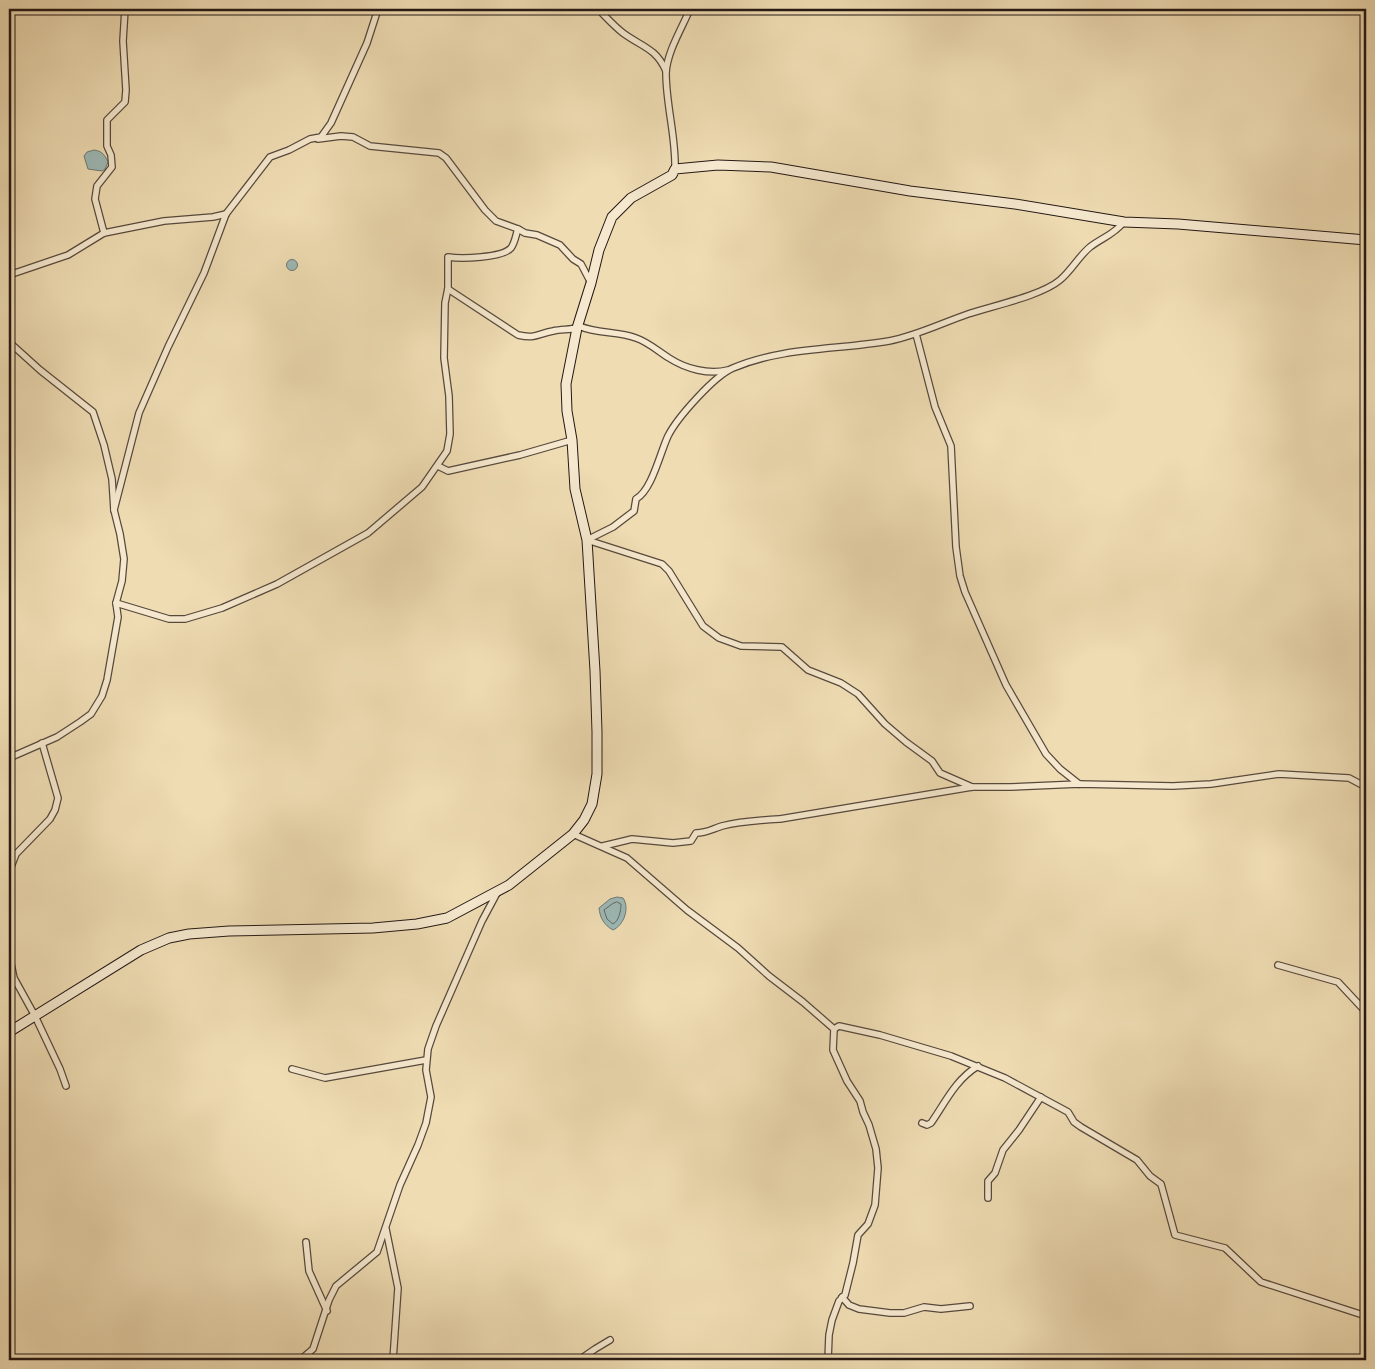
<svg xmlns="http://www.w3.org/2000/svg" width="1375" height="1369" viewBox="0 0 1375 1369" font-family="'IM FELL French Canon',serif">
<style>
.water{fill:#9db9b6;stroke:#6d7975}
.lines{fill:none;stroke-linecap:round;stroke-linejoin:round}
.shore{stroke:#606865;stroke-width:1}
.street-casing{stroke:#57493c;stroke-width:8}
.secondary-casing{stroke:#241814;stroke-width:11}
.street{stroke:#f5e8ce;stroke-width:5.5}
.secondary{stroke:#f5e8ce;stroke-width:9}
</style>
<rect width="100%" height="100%" fill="#efdcb3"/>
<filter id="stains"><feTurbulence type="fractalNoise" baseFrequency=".004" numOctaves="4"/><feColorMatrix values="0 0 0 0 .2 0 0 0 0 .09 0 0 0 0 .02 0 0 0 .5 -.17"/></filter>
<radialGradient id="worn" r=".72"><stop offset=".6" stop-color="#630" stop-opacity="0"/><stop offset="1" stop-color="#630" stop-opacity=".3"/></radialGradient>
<g class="water">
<path d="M94,150C102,151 105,155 108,162L105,169L102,171L88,169L84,156L87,152Z"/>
<circle cx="292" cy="265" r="5.5"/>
<path d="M617,897L623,898C630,908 624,925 613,930C604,925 600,918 599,908L610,899Z"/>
</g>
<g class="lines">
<path class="shore" d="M617,902L621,904C621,910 619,921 613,924L607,919L604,910L612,904Z"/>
<g class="street-casing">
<g id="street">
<path d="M598,9C606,17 614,26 623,33C642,47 656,48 666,71"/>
<polyline points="318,139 341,136 353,137 370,146 439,153 446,158 485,210 496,221 518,229 525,233 537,235 560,245 573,259 581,264 591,283"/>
<path d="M675,169C676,137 666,105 666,73C667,52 682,28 690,9"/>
<polyline points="104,233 95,199 97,186 112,167 111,155 107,146 107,120 125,102 126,90 123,41 125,9"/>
<polyline points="9,275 68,255 104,233 164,221 213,217 226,214"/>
<path d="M448,289L518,335C536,339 537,334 553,331C561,329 569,330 577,328"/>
<path d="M579,326C597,334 617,331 636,338C648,342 658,351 669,358C686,369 709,375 728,370"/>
<polyline points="916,334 935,407 951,446 956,547 960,576 965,592 1006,685 1046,754 1060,769 1079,784"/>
<polyline points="9,342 40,370 93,412 104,445 112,479 114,510 120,534 124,559 122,581 116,603 118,617 107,680 102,696 91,714 80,722 57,737 9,758"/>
<polyline points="438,466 448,471 520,455 572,440"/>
<polyline points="114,510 139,413 168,347 204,273 226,214 270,157 289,150 310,139 321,137 331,123 367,43 378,9"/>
<path d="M587,540L613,527L634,511L636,499C652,490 660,453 668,436C677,418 714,376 733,368C782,347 837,350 889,341C916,336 942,323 968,314C992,306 1041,296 1060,280C1071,271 1079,256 1090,247C1103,237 1112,236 1124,222"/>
<polyline points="587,540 662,564 669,571 703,626 719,638 741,646 782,647 808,670 841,683 858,694 885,724 906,742 932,761 940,773 972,787"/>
<path d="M116,603L169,619H185L222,608L277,584L368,533L422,487L447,451L450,434L449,396L444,358L445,303L448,288V257C461,259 502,258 511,248C515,243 516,234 518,229"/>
<polyline points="573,834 627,858 687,910 738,948 769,976 803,1002 834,1029 839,1026 880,1035 951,1056 1005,1078 1068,1112 1074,1122 1081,1127 1137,1160 1150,1176 1161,1184 1175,1235 1225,1248 1261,1282 1366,1316"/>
<path d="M603,846L632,839L673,843L691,841L696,833C707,833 712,829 722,826C741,821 761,820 780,819L972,787H1010L1079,784L1173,786L1211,784L1279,774L1349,778L1366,787"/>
<polyline points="9,872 16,854 50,819 55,810 58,798 42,743"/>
<polyline points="9,954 14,978 35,1016 60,1069 66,1086"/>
<polyline points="1278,965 1338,982 1366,1012"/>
<polyline points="292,1069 325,1078 426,1060"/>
<path d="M922,1123L927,1125L931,1123C945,1103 955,1080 978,1066"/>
<polyline points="988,1198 988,1181 995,1173 1003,1150 1019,1130 1041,1097"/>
<polyline points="386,1229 398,1288 393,1360"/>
<polyline points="306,1242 309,1271 327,1311"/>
<polyline points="842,1297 849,1305 859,1309 890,1313 904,1313 924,1307 941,1309 970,1306"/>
<polyline points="300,1360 313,1349 329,1300 336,1286 377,1252 400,1185 418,1145 426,1123 431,1097 426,1070 428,1049 436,1026 482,921 497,893"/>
<polyline points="579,1360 595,1349 610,1340"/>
<polyline points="828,1360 829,1335 832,1320 839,1301 845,1295 853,1263 858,1235 868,1224 875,1205 878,1168 876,1149 869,1125 863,1112 860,1101 847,1081 833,1050 834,1029"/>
</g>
</g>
<g class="secondary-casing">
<polyline id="secondary" points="9,1032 141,950 169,938 189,934 229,931 373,928 417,924 447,918 509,885 573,834 584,820 592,804 597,774 597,732 595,671 587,540 575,489 572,440 567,411 566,384 577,328 591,283 599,250 612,217 631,198 672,175 675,169 718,165 771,167 910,191 1015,204 1124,222 1178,224 1366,240"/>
</g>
<use href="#street" class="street"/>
<use href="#secondary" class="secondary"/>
</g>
<rect width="1375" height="1369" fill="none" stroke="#efdcb3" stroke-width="30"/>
<rect x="10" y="10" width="1355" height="1349" fill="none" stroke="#241814" stroke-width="2.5"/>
<rect x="15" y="15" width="1345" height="1339" fill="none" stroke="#241814"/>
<rect width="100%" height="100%" filter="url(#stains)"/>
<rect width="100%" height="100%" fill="url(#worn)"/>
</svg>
